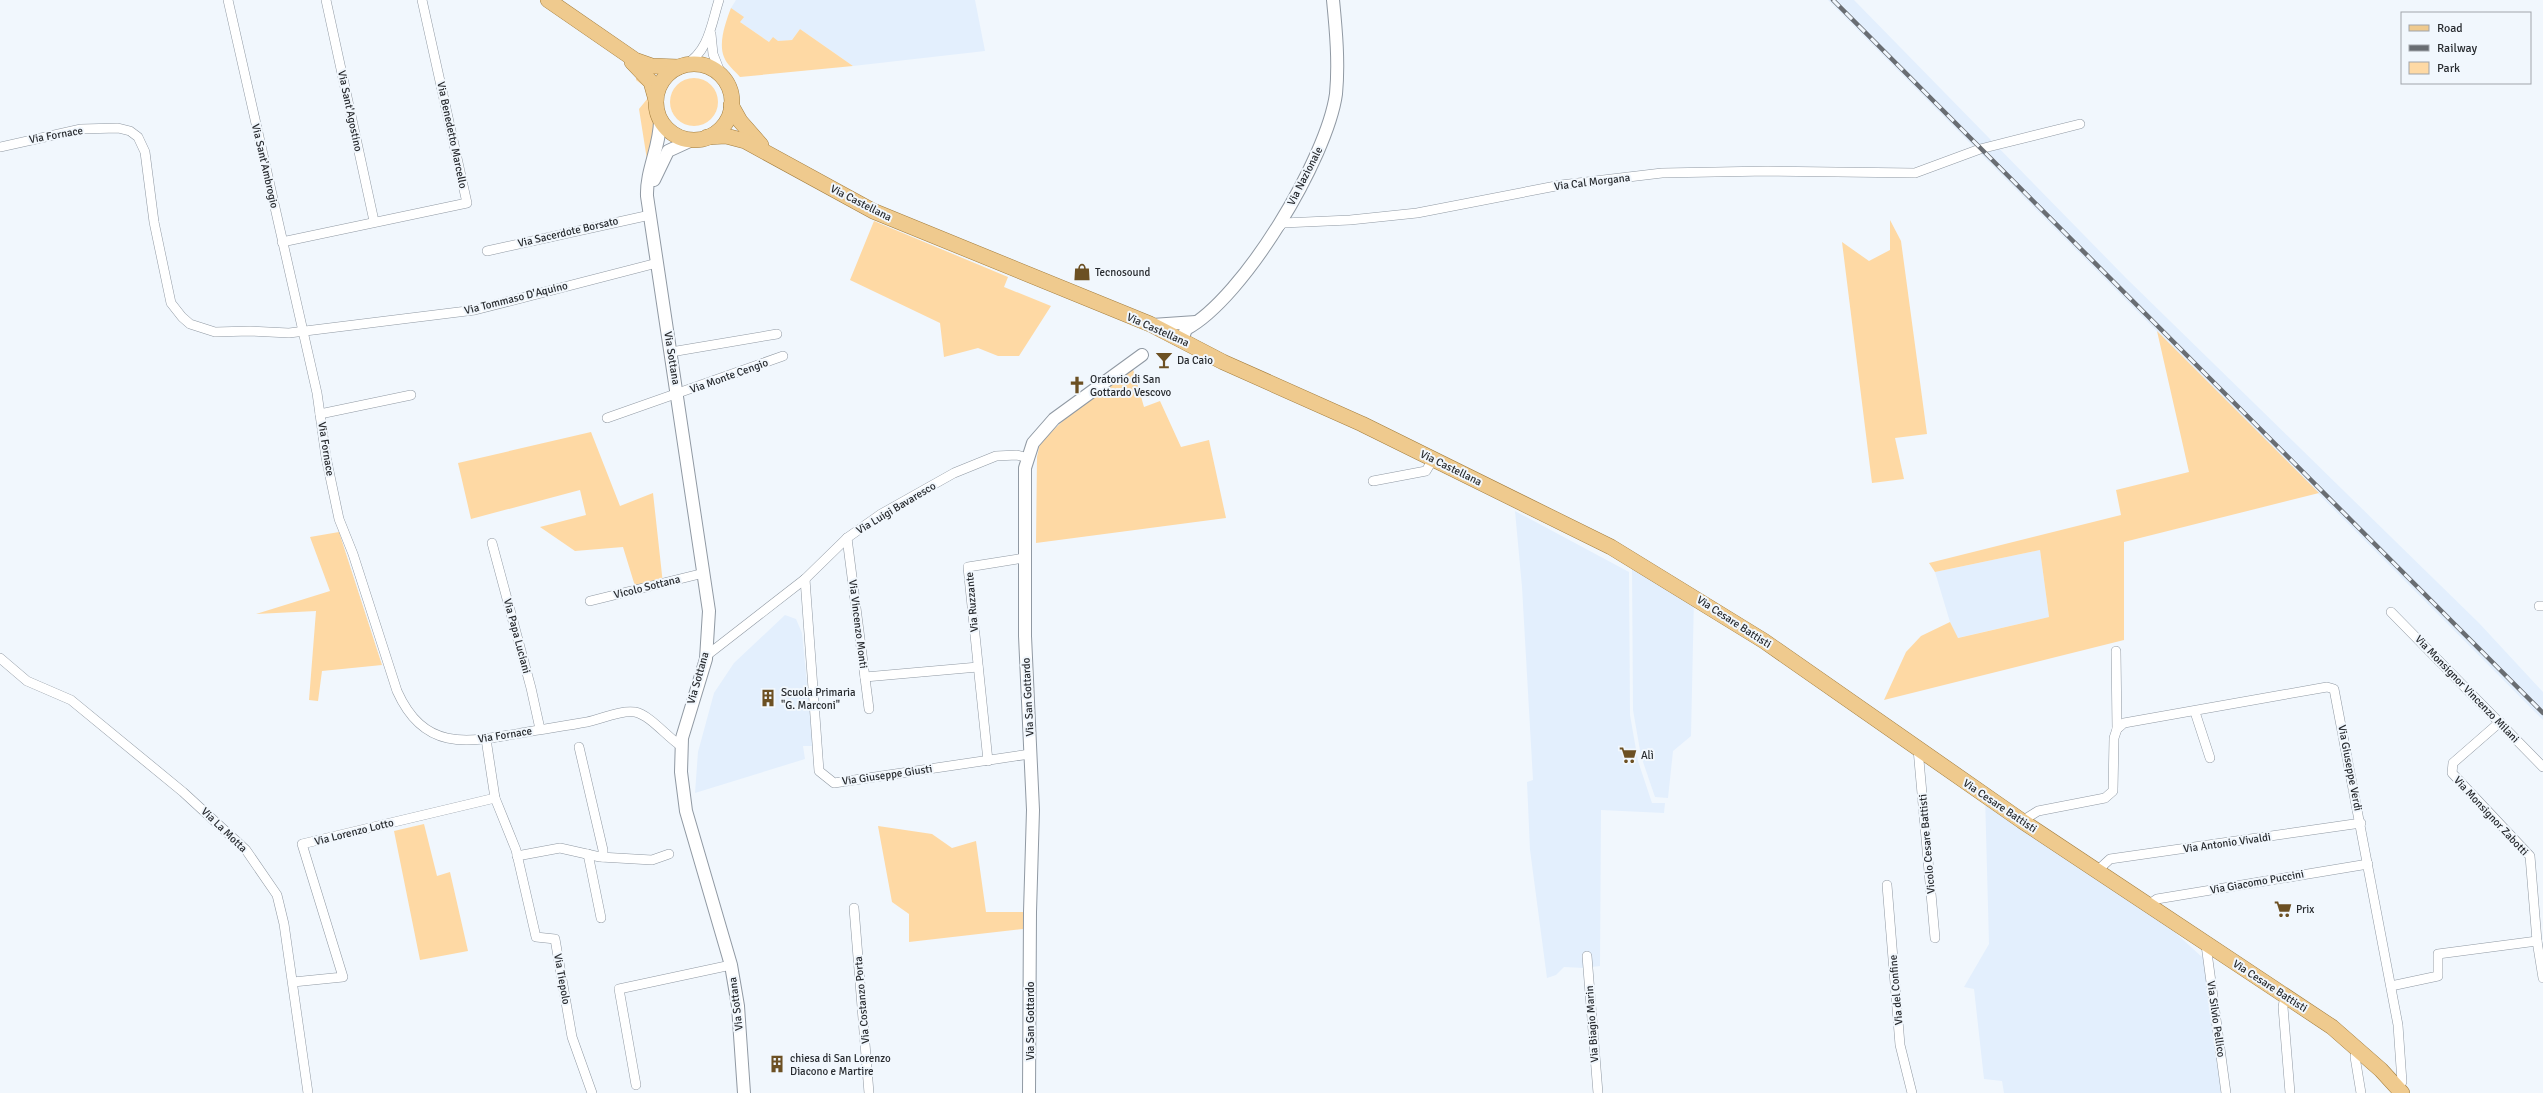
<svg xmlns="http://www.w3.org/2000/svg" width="2543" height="1093" viewBox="0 0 2543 1093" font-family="Signika,sans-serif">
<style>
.built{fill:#e3effd}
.green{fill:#fed9a4}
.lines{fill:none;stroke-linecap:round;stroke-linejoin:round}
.minor-casing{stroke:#9099a3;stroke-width:10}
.tertiary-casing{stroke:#9099a3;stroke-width:14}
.primary-casing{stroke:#a27c3c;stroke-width:16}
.minor{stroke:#fff;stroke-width:9}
.tertiary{stroke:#fff;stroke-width:12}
.primary{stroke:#efca8e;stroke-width:15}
.rail-casing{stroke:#696d72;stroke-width:4.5}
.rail{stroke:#f1f7fd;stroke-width:3;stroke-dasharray:9;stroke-linecap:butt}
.labels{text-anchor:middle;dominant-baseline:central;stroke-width:4;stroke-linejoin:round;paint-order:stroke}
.street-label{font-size:11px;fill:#282b2f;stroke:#f1f7fd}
.poi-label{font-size:11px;fill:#282b2f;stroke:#f1f7fd;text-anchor:start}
</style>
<rect width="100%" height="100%" fill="#f1f7fd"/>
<g class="built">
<polygon points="736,0 975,0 985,51 853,66 800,29 792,40 769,42 740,22 731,8"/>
<polygon points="1828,0 1854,0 2126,278 2479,623 2543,692 2543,720"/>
<polygon points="1515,511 1629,572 1630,715 1638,761 1652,803 1665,803 1664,813 1601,810 1600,966 1584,968 1564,967 1556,975 1547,978 1530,850 1527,782 1533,780 1522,587"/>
<polygon points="2040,550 2049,617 1957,638 1950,622 1935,572"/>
<polygon points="1632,567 1694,596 1691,736 1673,751 1668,798 1655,797 1641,756 1633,710"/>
<polygon points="785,615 796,619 802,633 813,746 803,746 805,759 695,793 698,752 714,693 734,663"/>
<polygon points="1985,795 2143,903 2203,958 2222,1093 2004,1093 2002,1081 1984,1079 1974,989 1964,987 1989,944"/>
</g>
<g class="green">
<path d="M731,8L744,17L740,22L769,42L773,37L778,41L792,40L800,29L853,66L740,77C735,71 727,65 724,57C718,43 726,21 731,8Z"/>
<polygon points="636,75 642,79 649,95 649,109 655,128 648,166 639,109 648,98 645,87 636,80"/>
<circle cx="694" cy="102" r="24"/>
<polygon points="1890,220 1901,241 1927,434 1895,438 1904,479 1872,483 1842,242 1869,261 1890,250"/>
<polygon points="874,221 1008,277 1004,287 1051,306 1019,356 998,356 978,348 944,357 940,323 850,280"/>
<polygon points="2157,331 2319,493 2124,542 2124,640 1884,700 1906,652 1921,636 1950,622 1958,638 2049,617 2040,550 1935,572 1929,563 2121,515 2116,490 2189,472"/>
<polygon points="1133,369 1144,407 1160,401 1181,447 1209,440 1226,518 1036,543 1037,457 1040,443 1069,415"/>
<polygon points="591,432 620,506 653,493 663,584 635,586 623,547 575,551 540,527 586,515 580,490 471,519 458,463"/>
<polygon points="339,532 382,665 322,671 318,701 309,700 316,611 256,614 330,591 310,537"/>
<polygon points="424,824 437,876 450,872 468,951 420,960 394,831"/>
<polygon points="878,826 932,834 952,848 976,841 986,912 1023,912 1023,929 909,942 909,914 892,902"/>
</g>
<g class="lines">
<g class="minor-casing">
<g id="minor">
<path d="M228,0L317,393L326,457L339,519L353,554L397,691C424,751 465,743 521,733C543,729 565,726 587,722C602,719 619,710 635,712C650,715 667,737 681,746"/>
<polyline points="326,0 374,221"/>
<polyline points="711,34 713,54 722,77"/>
<path d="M685,65C709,51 711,25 719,0"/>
<polyline points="0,147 81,129 118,128 130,131 138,137 145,152 154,222 171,303 182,317 190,324 215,332 250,331 289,333 475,310 657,263"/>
<polyline points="1278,228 1283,223 1350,220 1417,213 1561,185 1662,173 1768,171 1915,173 1980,149 2080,124"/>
<polyline points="282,242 467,203 422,0"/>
<polyline points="487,251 650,215"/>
<polyline points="671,352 777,334"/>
<polyline points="320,414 411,395"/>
<polyline points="607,418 783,356"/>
<polyline points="1373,481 1426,471 1433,459"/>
<polyline points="847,538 869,709"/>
<polyline points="492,543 531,688 540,729"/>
<polyline points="805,579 819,771 834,783 1030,754"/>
<polyline points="590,601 704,573"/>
<polyline points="2539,606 2543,606"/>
<polyline points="2391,612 2543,767"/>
<polyline points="706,656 805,579 847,538 881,514 954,473 996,456 1017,455 1029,458"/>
<polyline points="0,658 27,681 71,700 183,792 246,850 277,895 284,924 308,1093"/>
<polyline points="865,677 978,667"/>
<polyline points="2195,712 2210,758"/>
<polyline points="2500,722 2453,763 2452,773 2530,856 2537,941 2543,978"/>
<polyline points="2117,729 2124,723 2327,687 2334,689 2398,1025 2402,1082 2397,1088"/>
<polyline points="486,739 495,798 516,850 536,937 555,939 572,1037 592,1093"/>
<polyline points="579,747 603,850 603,857"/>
<polyline points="1918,749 1935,938"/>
<polyline points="988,761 968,567 1024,558"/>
<polyline points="2022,821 2038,811 2105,798 2113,791 2114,738 2117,729 2116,651"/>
<polyline points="588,854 601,918"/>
<polyline points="517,856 560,848 600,857 652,860 669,854"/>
<polyline points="2097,871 2110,859 2361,823"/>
<polyline points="1887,885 1900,1045 1912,1093"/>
<polyline points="2148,905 2157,899 2368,864"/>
<polyline points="854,908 869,1093"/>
<polyline points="2206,945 2226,1093"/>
<polyline points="1587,956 1598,1093"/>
<polyline points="293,982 343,977 302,844 495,798"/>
<polyline points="2391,986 2438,976 2438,954 2537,941"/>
<polyline points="2285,996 2283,1007 2290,1093"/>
<polyline points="2357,1047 2355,1057 2361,1093"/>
<polyline points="636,1085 619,989 731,965"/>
</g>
</g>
<g class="tertiary-casing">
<g id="tertiary">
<path d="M660,118C661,145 646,169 647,196L709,611L706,659L682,738L681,772L686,811L731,965L738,1006L744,1093"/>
<polyline points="654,180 668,151 692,140"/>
<polyline points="1152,325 1196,322"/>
<path d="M1182,340L1186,329C1244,298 1327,158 1336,94C1339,63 1336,30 1333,0"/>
<polyline points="1029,1093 1030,912 1033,810 1025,636 1025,468 1033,443 1054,419 1142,355"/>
</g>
</g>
<g class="primary-casing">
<g id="primary">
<polyline points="548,0 635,60 652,66 679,67"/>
<polyline points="632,62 651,82 656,100"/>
<circle cx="694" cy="102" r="38"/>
<polyline points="731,105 740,121 761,145"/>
<polyline points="707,137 726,136 745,141 873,211 1150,324 1223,362 1362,424 1611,547 1764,641 2022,821 2332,1027 2381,1070 2402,1093"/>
</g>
</g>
<use href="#minor" class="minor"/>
<use href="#tertiary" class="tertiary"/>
<use href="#primary" class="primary"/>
<g class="rail-casing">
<polyline id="rail" points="1833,0 2543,713"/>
</g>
<use href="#rail" class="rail"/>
</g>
<defs>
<g id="shop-bare" transform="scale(1.38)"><path d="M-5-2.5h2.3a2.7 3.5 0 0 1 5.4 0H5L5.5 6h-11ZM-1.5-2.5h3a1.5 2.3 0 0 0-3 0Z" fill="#6c5023" stroke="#f1f7fd" stroke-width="2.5" paint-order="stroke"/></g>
<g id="bar-bare" transform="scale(1.38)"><path d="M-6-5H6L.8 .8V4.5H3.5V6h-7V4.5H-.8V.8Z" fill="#6c5023" stroke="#f1f7fd" stroke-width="2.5" paint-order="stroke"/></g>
<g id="church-bare" transform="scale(1.38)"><path d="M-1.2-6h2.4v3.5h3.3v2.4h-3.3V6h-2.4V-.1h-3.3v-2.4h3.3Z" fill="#6c5023" stroke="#f1f7fd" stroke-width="2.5" paint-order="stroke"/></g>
<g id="building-bare" transform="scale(1.38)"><path d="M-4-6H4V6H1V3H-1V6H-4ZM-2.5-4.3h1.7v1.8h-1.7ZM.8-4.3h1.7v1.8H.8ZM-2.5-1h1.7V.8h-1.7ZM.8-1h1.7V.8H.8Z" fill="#6c5023" stroke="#f1f7fd" stroke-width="2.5" paint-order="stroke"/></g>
<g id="supermarket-bare" transform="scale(1.38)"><path d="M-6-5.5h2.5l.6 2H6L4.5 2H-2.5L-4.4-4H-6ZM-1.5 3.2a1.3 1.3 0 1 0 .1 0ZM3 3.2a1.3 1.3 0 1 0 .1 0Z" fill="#6c5023" stroke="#f1f7fd" stroke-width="2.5" paint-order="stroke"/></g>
</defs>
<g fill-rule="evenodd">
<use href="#shop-bare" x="1082" y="272"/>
<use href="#bar-bare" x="1164" y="360"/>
<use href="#church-bare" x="1077" y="385"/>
<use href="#building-bare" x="768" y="698"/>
<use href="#supermarket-bare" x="1628" y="755"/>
<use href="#supermarket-bare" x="2283" y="909"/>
<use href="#building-bare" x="777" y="1064"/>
</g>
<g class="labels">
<g class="street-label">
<text transform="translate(350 111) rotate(78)">Via Sant'Agostino</text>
<text transform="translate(56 135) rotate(-10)">Via Fornace</text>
<text transform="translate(452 135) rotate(78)">Via Benedetto Marcello</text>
<text transform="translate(265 166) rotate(77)">Via Sant'Ambrogio</text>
<text transform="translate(1305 176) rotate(-63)">Via Nazionale</text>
<text transform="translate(1592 182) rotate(-7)">Via Cal Morgana</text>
<text transform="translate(861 203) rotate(27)">Via Castellana</text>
<text transform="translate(568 232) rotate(-13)">Via Sacerdote Borsato</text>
<text transform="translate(516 298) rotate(-14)">Via Tommaso D'Aquino</text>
<text transform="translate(1158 330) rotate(24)">Via Castellana</text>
<text transform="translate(672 358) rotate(81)">Via Sottana</text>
<text transform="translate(729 376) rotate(-20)">Via Monte Cengio</text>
<text transform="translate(326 449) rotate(81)">Via Fornace</text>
<text transform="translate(1451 468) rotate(26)">Via Castellana</text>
<text transform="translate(896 508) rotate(-31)">Via Luigi Bavaresco</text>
<text transform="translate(647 587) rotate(-14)">Vicolo Sottana</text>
<text transform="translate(972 602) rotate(-95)">Via Ruzzante</text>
<text transform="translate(1734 622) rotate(33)">Via Cesare Battisti</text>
<text transform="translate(858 624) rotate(83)">Via Vincenzo Monti</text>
<text transform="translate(517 636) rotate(75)">Via Papa Luciani</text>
<text transform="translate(698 678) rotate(-74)">Via Sottana</text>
<text transform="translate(2467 689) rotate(46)">Via Monsignor Vincenzo Milani</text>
<text transform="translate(1028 697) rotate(-93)">Via San Gottardo</text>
<text transform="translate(505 735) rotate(-9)">Via Fornace</text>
<text transform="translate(2350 768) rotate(79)">Via Giuseppe Verdi</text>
<text transform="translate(887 775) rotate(-8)">Via Giuseppe Giusti</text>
<text transform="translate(2000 806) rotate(34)">Via Cesare Battisti</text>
<text transform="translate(2491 816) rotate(47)">Via Monsignor Zabotti</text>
<text transform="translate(224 830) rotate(44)">Via La Motta</text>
<text transform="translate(354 832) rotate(-14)">Via Lorenzo Lotto</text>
<text transform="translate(2227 843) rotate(-8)">Via Antonio Vivaldi</text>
<text transform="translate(1927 844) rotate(-95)">Vicolo Cesare Battisti</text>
<text transform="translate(2257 882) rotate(-10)">Via Giacomo Puccini</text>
<text transform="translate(562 979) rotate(80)">Via Tiepolo</text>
<text transform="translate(2270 986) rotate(33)">Via Cesare Battisti</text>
<text transform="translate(1896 990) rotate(-95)">Via del Confine</text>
<text transform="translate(862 1000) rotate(-95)">Via Costanzo Porta</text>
<text transform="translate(736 1004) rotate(-97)">Via Sottana</text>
<text transform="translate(2216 1019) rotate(82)">Via Silvio Pellico</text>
<text transform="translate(1030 1021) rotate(-90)">Via San Gottardo</text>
<text transform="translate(1592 1024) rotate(-94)">Via Biagio Marin</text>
</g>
<g class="poi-label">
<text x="1095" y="272">Tecnosound</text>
<text x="1177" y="360">Da Caio</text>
<text x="1090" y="379">Oratorio di San<tspan x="1090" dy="13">Gottardo Vescovo</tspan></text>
<text x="781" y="692">Scuola Primaria<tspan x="781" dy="13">"G. Marconi"</tspan></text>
<text x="1641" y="755">Alì</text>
<text x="2296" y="909">Prix</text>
<text x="790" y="1058">chiesa di San Lorenzo<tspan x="790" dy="13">Diacono e Martire</tspan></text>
</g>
</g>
<rect x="2401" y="12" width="130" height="72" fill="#f1f7fd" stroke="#a1a5ab"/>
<rect x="2409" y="25" width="20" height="6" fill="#efca8e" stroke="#a1a5ab"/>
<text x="2437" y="32" font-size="12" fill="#282b2f">Road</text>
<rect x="2409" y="45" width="20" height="6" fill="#696d72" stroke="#a1a5ab"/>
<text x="2437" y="52" font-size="12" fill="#282b2f">Railway</text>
<rect x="2409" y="62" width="20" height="12" fill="#fed9a4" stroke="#a1a5ab"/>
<text x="2437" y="72" font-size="12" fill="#282b2f">Park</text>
</svg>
